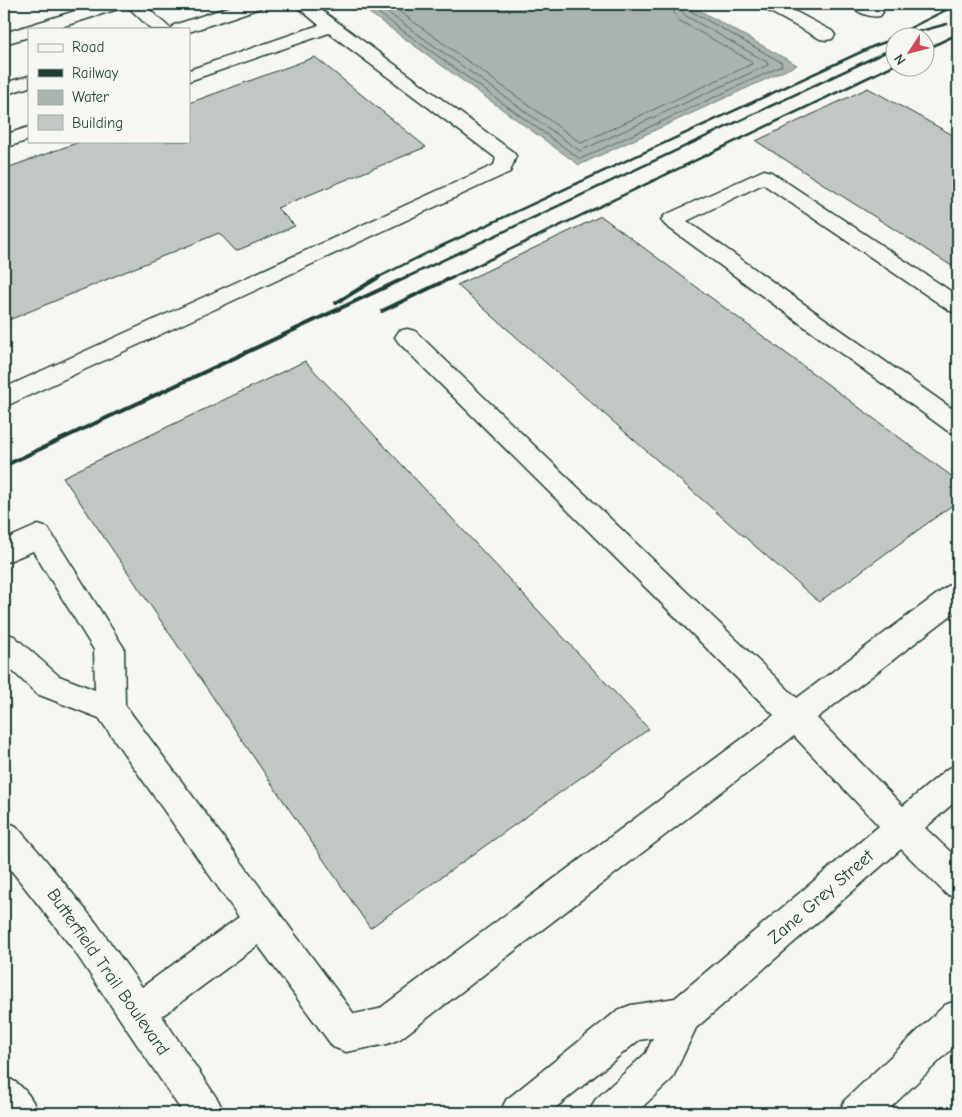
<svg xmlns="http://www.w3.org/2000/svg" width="962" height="1117" viewBox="0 0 962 1117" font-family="'Comic Neue',sans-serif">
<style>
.water{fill:#aab3ae;stroke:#72847d}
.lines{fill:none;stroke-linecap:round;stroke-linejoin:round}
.shore{stroke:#576c65;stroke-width:1}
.building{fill:#c1c8c3;stroke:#1f3d34}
.minor-casing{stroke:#1f3d34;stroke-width:3}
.minor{fill:#f6f6f2;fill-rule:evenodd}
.rail-far1{stroke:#1f3d34;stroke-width:2.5}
.rail{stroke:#1f3d34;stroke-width:4}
.labels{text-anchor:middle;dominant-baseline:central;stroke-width:5;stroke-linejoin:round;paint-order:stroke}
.near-street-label{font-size:18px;fill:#1f3d34;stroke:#f6f6f2}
</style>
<rect width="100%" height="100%" fill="#f6f6f2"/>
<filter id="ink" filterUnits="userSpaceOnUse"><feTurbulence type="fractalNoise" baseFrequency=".02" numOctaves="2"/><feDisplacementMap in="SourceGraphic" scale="10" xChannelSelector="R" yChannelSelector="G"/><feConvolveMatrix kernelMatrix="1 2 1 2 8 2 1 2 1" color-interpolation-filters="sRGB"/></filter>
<g filter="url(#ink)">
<polygon class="water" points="357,4 688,4 797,65 579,165"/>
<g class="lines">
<g class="shore">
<polyline points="366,4 580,159 782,66 781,62 689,10 687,4"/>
<polyline points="376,4 580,151 768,65 767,62 686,16 681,10 680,4"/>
<polyline points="389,4 581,143 752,64 751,61 680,21 674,13 673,4"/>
</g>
</g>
<g class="building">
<polygon points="315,57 426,147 277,208 295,226 236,251 219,233 4,322 4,169 82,141 189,141 189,103"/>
<polygon points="868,88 958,138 958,270 756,141"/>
<polygon points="601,216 958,481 958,501 819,602 457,285"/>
<polygon points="305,361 649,729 370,928 63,477"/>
</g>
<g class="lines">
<g class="minor-casing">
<g id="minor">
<polygon points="98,4 123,4 121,8 55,29 29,29 29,37 4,44 4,33"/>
<polygon points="125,4 143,4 171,29 151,29"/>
<polygon points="238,4 262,4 260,8 189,32 189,29 171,29 174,25"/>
<polygon points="294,4 313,4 513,152 516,156 510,172 4,407 4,388 494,165 496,158 329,33 189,81 189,70 319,25"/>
<polygon points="761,4 781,4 832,31 835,35 832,39 826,40 820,39 763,8"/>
<path d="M850,4C861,4 875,1 883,12L880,16C870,18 855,12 850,4Z"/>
<polygon points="29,76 29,87 4,95 4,83"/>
<polygon points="29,127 29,140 4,148 4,135"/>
<polygon points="764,170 771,172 958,296 958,313 950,311 763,184 687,221 958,413 958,435 949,432 665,225 661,220 665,215"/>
<polygon points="407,329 415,331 797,698 948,586 958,583 958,610 817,718 903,806 947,769 958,765 958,799 925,828 958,859 958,898 946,894 901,849 696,1028 672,1079 636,1113 589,1113 595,1100 646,1053 653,1038 639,1040 549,1113 500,1113 506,1100 618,1010 631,1005 675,998 879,826 794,736 400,1039 387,1044 346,1052 333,1047 258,945 162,1016 218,1100 224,1113 183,1113 73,949 4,861 4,821 16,826 44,858 97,924 142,987 239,917 99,718 37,694 4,663 4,633 14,636 59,676 95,690 94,650 33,551 4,563 4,540 38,525 48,528 124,648 125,705 354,1014 379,1009 774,715 399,343 395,337 399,331"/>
<polygon points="958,1000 958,1043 885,1113 839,1113 845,1100 945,1005"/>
<path d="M4,1076C21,1083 32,1096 38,1113H4Z"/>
</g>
</g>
<use href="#minor" class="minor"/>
<g class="rail-far1">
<polyline points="913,33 947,24"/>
<polyline points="888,39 958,4"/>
<polyline points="924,50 958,34"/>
<polyline points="377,278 435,249 874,46 894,39"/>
<polyline points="405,278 894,48"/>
<polyline points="451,278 894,65"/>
</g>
<g class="rail">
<polyline points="336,303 379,277"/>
<polyline points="382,311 453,277"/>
<polyline points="4,466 407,277"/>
</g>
</g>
</g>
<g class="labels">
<g class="near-street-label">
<text transform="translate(821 897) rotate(-41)">Zane Grey Street</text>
<text transform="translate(108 972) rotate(55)">Butterfield Trail Boulevard</text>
</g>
</g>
<rect width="962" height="1117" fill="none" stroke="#f6f6f2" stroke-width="20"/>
<rect x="10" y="10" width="942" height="1097" fill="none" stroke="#1f3d34" stroke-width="2" filter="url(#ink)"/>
<rect x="28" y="28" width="162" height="115" fill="#f6f6f2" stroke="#a0aca6"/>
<rect x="38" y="44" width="25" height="8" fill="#f6f6f2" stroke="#a0aca6"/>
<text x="72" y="52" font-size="15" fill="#1f3d34">Road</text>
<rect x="38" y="69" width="25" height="8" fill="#1f3d34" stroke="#a0aca6"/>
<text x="72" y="78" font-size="15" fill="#1f3d34">Railway</text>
<rect x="38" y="90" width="25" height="15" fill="#aab3ae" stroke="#a0aca6"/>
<text x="72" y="102" font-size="15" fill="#1f3d34">Water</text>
<rect x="38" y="115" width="25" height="15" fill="#c1c8c3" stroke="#a0aca6"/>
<text x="72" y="128" font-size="15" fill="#1f3d34">Building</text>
<g transform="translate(910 52) rotate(234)"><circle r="24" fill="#f6f6f2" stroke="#a0aca6"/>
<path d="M0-4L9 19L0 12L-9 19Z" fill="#d1495b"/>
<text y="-8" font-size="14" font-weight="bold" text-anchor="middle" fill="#1f3d34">N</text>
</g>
</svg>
